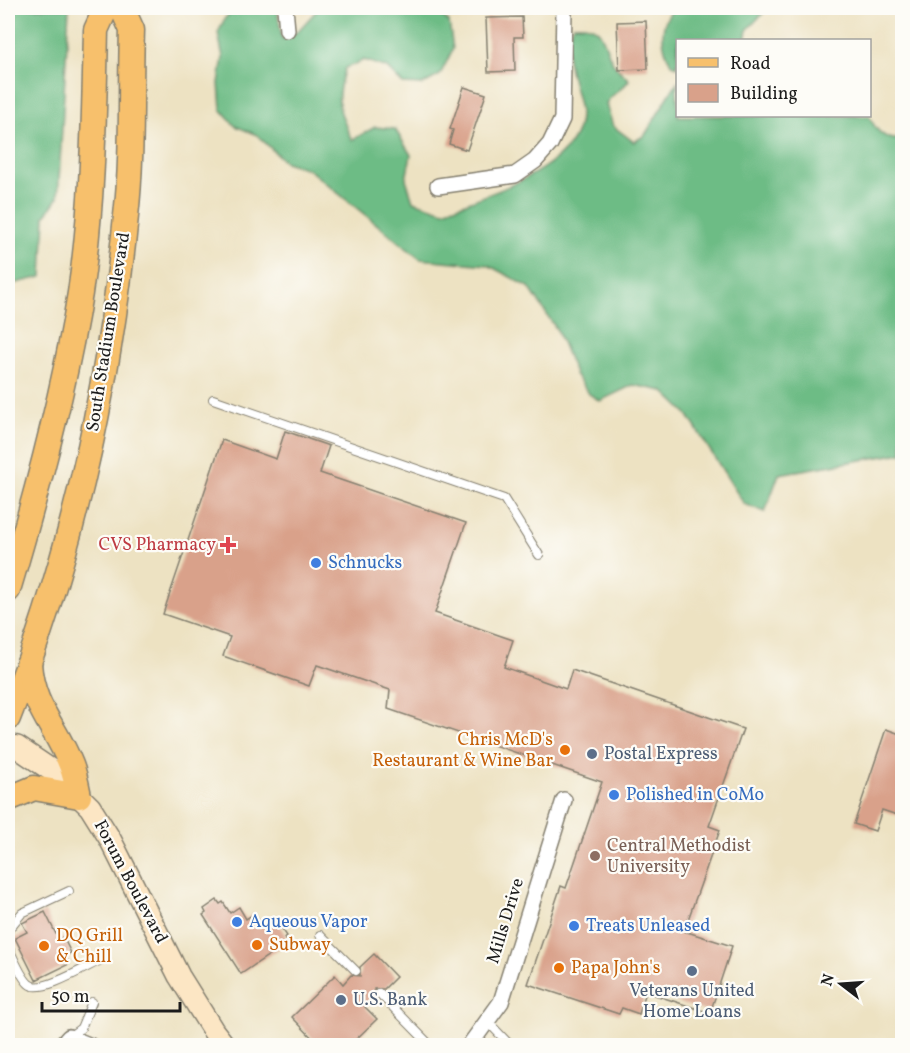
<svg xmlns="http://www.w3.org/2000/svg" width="910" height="1053" viewBox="0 0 910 1053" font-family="Vollkorn,serif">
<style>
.forest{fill:#6dbc85;stroke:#446c50;stroke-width:1.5}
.building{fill:#d9a18a}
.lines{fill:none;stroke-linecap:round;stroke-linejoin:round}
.lane-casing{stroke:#847f6f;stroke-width:10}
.street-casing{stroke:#847f6f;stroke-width:18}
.secondary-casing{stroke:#847f6f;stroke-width:24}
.primary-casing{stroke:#847f6f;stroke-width:27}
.lane{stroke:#fff;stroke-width:8}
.street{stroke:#fff;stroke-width:15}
.secondary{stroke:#fce6c4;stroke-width:21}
.primary{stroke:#f7c06c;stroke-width:24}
.health-dot{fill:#e0444e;stroke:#fdfcf7;stroke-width:2}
.shop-dot{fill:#3f7fe0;stroke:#fdfcf7;stroke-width:2}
.food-dot{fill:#e8710a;stroke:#fdfcf7;stroke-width:2}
.service-dot{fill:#5c6f8a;stroke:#fdfcf7;stroke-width:2}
.education-dot{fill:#8d6e63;stroke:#fdfcf7;stroke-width:2}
.labels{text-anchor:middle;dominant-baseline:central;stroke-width:4.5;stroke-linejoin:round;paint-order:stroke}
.street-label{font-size:18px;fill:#1c1c1c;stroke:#fdfcf7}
.health-label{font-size:18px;fill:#be3a42;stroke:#fdfcf7;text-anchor:end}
.shop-label{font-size:18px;fill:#366cbe;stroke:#fdfcf7;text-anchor:start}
.food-label{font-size:18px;fill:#c56008;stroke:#fdfcf7;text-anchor:start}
.service-label{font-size:18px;fill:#4e5e75;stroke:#fdfcf7;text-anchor:start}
.education-label{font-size:18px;fill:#785e54;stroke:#fdfcf7;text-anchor:start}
</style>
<rect width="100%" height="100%" fill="#fdfcf7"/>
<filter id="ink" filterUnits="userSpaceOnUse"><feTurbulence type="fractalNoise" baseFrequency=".0167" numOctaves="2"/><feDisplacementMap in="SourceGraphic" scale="12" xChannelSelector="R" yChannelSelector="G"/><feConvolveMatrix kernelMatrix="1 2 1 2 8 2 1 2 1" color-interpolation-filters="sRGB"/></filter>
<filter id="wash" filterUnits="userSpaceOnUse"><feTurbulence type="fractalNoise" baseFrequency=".008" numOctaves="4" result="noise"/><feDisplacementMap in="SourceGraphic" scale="24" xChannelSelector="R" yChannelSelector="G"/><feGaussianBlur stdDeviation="1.35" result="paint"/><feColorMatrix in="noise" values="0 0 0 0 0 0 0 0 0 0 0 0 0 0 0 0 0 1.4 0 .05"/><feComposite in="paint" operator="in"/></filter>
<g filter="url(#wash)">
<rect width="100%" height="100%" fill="#ede2c2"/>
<g class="forest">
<polygon points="8,8 69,8 58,197 45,216 42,277 8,285"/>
<path d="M238,8H277L282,39L297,32L319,8H432L449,22L453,49L440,75L422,85L403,84L387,68L364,60L345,68C334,100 338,110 352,140L375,127L395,129L411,155L406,179L413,201L444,211C487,194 591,166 579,106C572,72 561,59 573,25C609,22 600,44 615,66C619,71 625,75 629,80C622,91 612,92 606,104L613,126L634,142L645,135L677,82L678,116H869C876,131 885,141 902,139V453L779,474L765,512L744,504L687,414L663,391L633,385L600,401L589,394L575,374L557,330L529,287L488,265L420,259L308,169L285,162L257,135L235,126L221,109L219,83L223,57L218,33L225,18Z"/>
<path d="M673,8H768L747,30L745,40H678L677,67C665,62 661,39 664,26C665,20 670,13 673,8Z"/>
</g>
<g id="blocks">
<g class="building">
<polygon points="522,17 523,37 514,37 515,71 488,72 486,18"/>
<polygon points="646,21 648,69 619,70 617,22"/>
<polygon points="464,87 486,94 467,150 449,144 453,130 450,129"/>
<polygon points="285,431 329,446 320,473 466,523 435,613 513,640 504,667 566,689 572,670 743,729 709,826 720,830 684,931 732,946 710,1013 646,992 639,1014 622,1008 619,1014 528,984 561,886 566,888 602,782 388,709 390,690 317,665 309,686 223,656 230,637 163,614 222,440 276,459"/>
<polygon points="886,729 903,735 903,817 882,810 875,831 854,824"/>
<polygon points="217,900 220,904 223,902 230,913 239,907 246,919 254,914 261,924 271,918 274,922 276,920 287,936 284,938 287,943 241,974 203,915 206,913 204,909"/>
<polygon points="45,912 59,940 63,937 71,953 65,956 69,964 36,980 15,938 27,932 22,923"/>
<polygon points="374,954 396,977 384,989 374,989 375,997 365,1007 377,1019 349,1046 320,1046 292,1017 335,975 343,984 351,975 360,976 360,967"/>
</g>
</g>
</g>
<g filter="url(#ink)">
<use href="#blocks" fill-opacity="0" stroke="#847f6f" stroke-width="1.5"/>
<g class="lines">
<g class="lane-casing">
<g id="lane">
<polyline points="213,399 504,499 539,555"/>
<polyline points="8,930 22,913 69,891"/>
<polyline points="320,935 356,971"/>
<path d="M8,947C14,958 20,976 29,984C41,995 89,965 103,959"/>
<polyline points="379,993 431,1046"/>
<polyline points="487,1021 511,1046"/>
<polyline points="69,1037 81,1028 92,1002"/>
</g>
</g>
<g class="street-casing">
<g id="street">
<polyline points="285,8 287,30"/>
<polyline points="438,186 515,175 535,161 550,144 562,119 564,8"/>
<polyline points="61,1046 69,1037 91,1046"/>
<polyline points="469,1046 501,1002 564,800"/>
</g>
</g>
<g class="secondary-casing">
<polyline id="secondary" points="8,745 17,747 54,772 90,807 110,839 179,976 214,1032 225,1046"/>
</g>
<g class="primary-casing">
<g id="primary">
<path d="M8,590C37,493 64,393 80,293C93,206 94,118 96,30L106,8"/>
<path d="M8,718C72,557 109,388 126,216C133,155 130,92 132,30L122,8"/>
<path d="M8,799L34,788L79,796C77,786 75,775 71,765C56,726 32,708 29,663"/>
</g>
</g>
<use href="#lane" class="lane"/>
<use href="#street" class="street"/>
<use href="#secondary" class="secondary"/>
<use href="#primary" class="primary"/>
</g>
</g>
<path class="health-dot" d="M225 536h6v6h6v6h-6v6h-6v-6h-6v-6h6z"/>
<g class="shop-dot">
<circle cx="316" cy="563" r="6"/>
<circle cx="614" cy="795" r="6"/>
<circle cx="237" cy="922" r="6"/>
<circle cx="574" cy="926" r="6"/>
</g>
<g class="food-dot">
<circle cx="565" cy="750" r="6"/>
<circle cx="257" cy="945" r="6"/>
<circle cx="44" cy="946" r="6"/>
<circle cx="559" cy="968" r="6"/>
</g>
<g class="service-dot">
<circle cx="592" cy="754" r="6"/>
<circle cx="692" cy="971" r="6"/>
<circle cx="341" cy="1000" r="6"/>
</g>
<circle class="education-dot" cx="595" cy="856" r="6"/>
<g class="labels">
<g class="street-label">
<text transform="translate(109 332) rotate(-81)">South Stadium Boulevard</text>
<text transform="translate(130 882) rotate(62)">Forum Boulevard</text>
<text transform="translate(506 921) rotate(-73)">Mills Drive</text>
</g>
<g class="health-label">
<text x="216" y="545">CVS Pharmacy</text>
</g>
<g class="shop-label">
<text x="328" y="563">Schnucks</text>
<text x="626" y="795">Polished in CoMo</text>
<text x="249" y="922">Aqueous Vapor</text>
<text x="586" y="926">Treats Unleased</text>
</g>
<g class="food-label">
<text x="553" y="740" text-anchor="end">Chris McD's<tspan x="553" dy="21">Restaurant &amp; Wine Bar</tspan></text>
<text x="56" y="936">DQ Grill<tspan x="56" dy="21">&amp; Chill</tspan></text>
<text x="269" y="945">Subway</text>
<text x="571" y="968">Papa John's</text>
</g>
<g class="service-label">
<text x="604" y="754">Postal Express</text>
<text x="692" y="991" text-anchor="middle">Veterans United<tspan x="692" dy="21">Home Loans</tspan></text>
<text x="353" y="1000">U.S. Bank</text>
</g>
<g class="education-label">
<text x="607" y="846">Central Methodist<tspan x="607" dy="21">University</tspan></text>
</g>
</g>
<rect width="910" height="1053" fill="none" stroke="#fdfcf7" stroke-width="30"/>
<rect x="676" y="39" width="195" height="78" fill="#fdfcf7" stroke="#a3a29f" stroke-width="1.5"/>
<rect x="688" y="58" width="30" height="9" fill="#f7c06c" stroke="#a3a29f" stroke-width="1.5"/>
<text x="730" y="69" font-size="18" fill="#1c1c1c">Road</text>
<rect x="688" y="84" width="30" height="18" fill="#d9a18a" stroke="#a3a29f" stroke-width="1.5"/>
<text x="730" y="99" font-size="18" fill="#1c1c1c">Building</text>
<g transform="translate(841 984) rotate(287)" stroke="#fdfcf7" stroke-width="4.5" paint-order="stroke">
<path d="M0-4.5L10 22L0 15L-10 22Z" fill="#1c1c1c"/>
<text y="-9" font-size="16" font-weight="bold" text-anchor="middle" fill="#1c1c1c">N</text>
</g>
<path d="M42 1002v9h138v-9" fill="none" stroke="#1c1c1c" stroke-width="3"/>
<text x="51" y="1002" font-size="18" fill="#1c1c1c" stroke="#fdfcf7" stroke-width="4.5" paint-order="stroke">50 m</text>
</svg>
